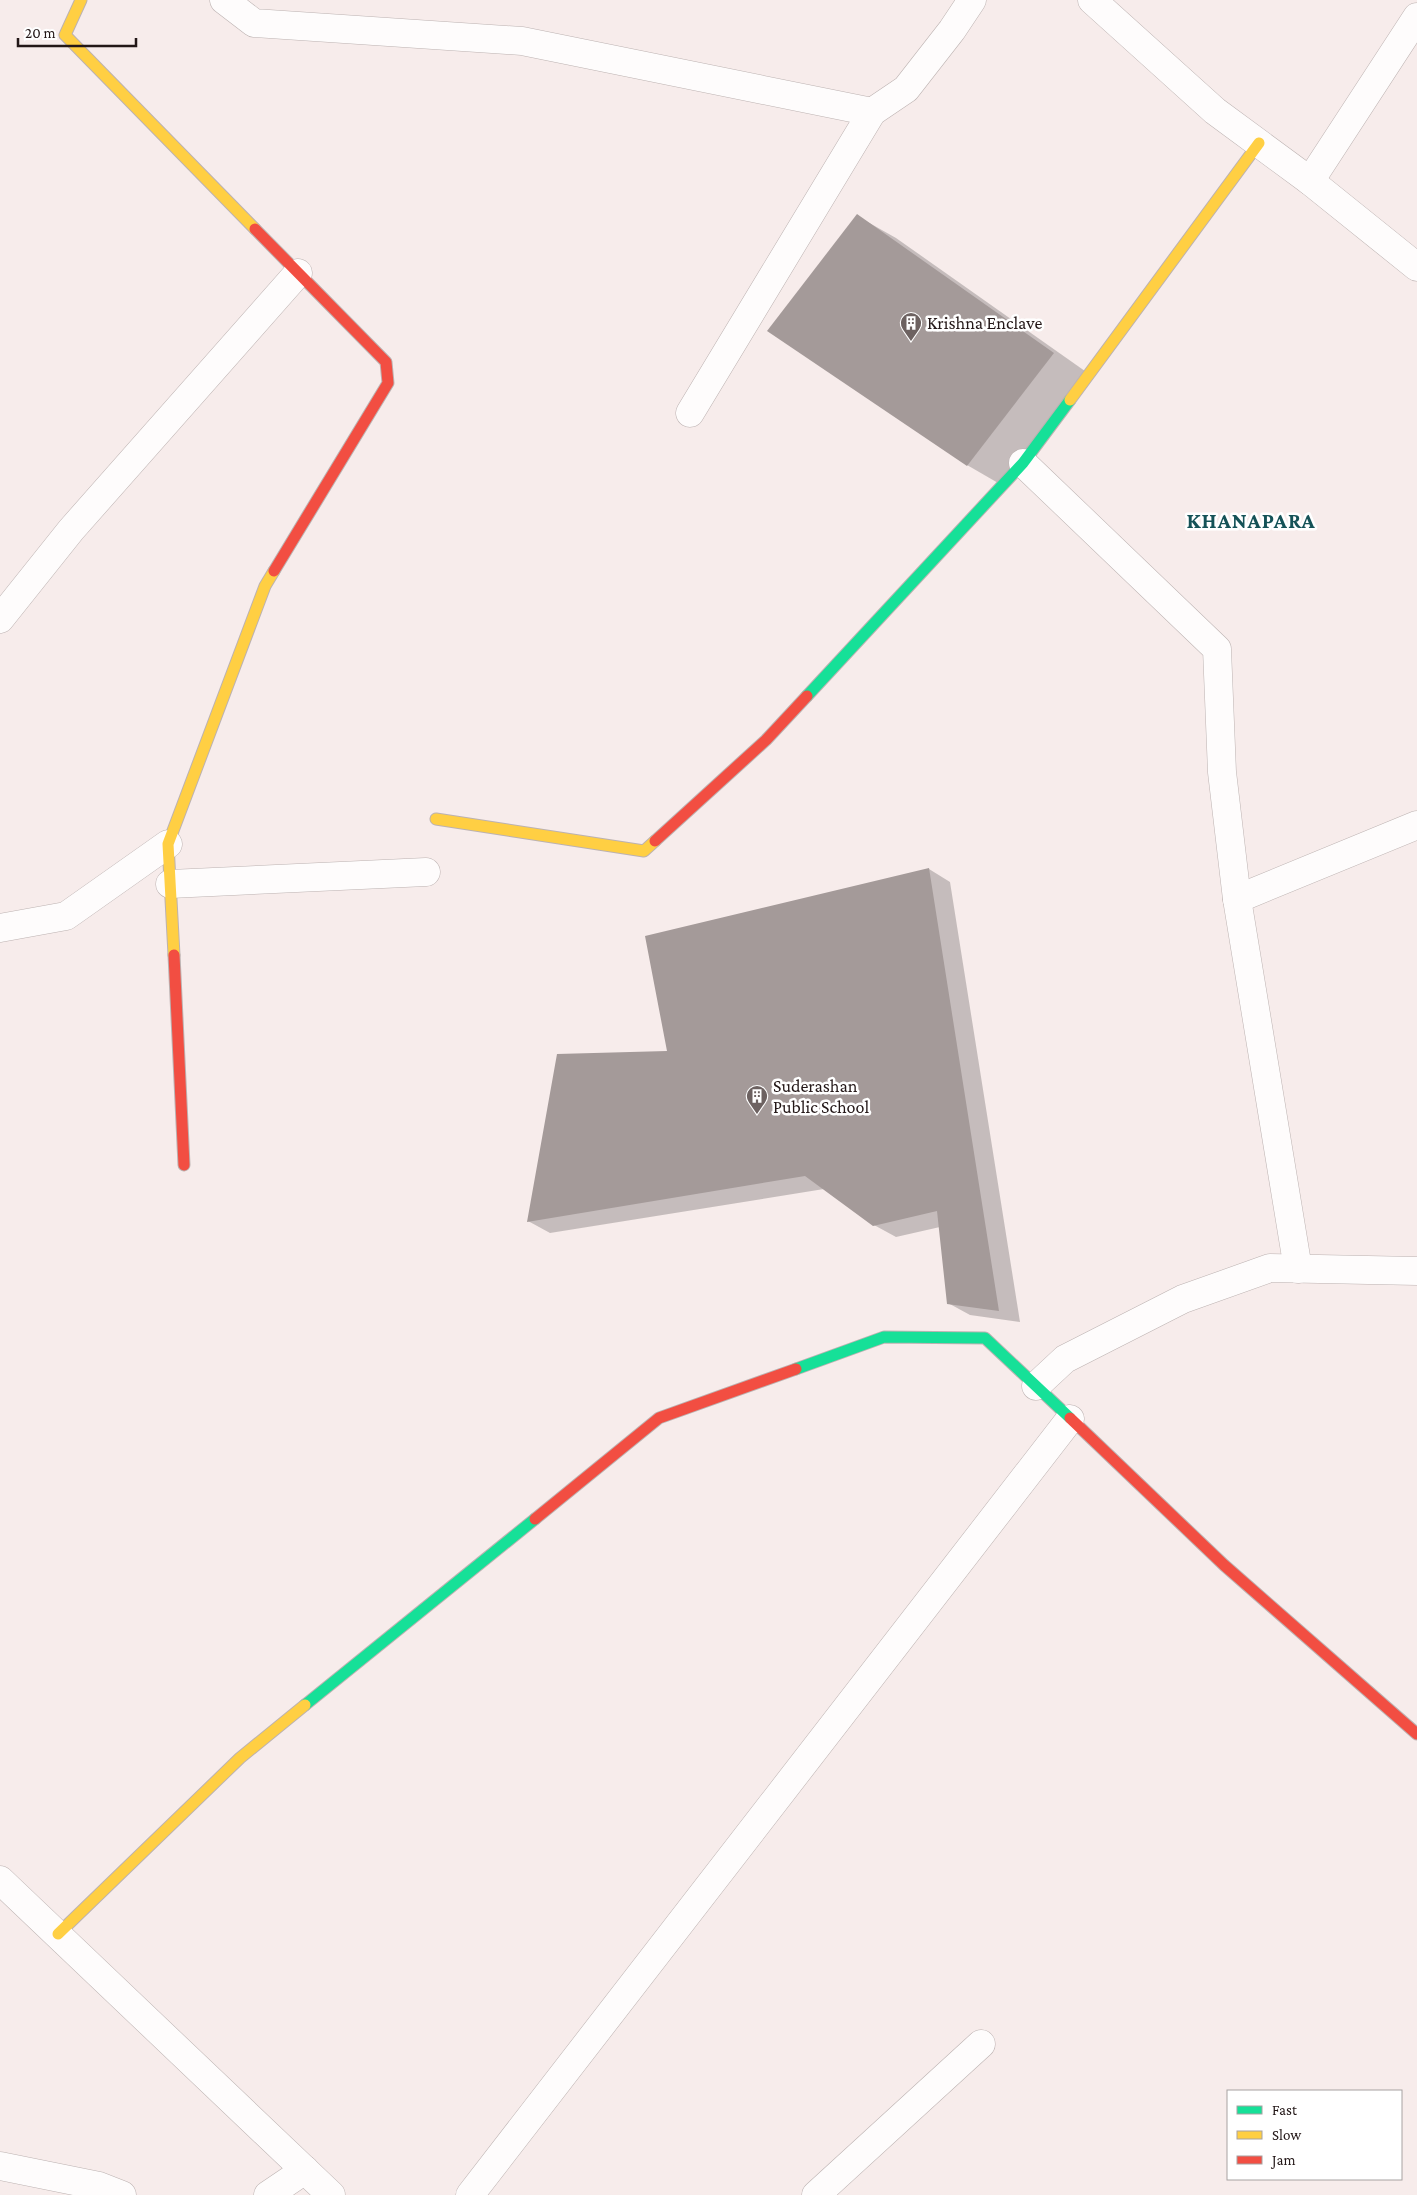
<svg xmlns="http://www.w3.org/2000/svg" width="1417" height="2195" viewBox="0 0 1417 2195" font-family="'Crimson Pro',serif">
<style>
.shadow{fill:#0003}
.building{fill:#a49a99}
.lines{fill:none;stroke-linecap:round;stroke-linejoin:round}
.street-casing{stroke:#bcb2b1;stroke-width:29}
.fast-casing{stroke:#bcb2b1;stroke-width:13}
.slow-casing{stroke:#bcb2b1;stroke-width:13}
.jam-casing{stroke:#bcb2b1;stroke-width:13}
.street{stroke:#fefcfc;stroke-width:28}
.fast{stroke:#16e098;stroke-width:11}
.slow{stroke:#ffcf43;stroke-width:11}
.jam{stroke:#f24e42;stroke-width:11}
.labels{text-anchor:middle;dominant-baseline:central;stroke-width:5;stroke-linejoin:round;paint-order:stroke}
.poi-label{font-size:18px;fill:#231717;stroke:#fff;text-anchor:start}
.district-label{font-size:22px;font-weight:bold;letter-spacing:1px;fill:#155257;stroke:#fff}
</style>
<rect width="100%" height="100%" fill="#f7eceb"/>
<g class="shadow">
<polygon points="857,216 896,238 1092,376 1005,487 967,465"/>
<polygon points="929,869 950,882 1020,1322 970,1315 948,1303 940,1227 896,1237 874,1225 824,1189 550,1233 528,1221 669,1052"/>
</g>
<g class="building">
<polygon points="857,214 1054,353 967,466 767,331"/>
<polygon points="929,868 999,1311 947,1304 937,1211 873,1226 805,1176 527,1222 557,1054 667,1051 645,936"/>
</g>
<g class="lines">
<g class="street-casing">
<g id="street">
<polyline points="224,0 254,23 522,41 872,112"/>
<polyline points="1092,0 1215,111 1310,181 1417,267"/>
<polyline points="1310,181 1417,17"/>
<polyline points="690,413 872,112 906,89 952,30 972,0"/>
<polyline points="1023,463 1217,649 1222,772 1237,899 1298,1269"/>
<polyline points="0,619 71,530 298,273"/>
<polyline points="170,884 426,872"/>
<polyline points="1237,899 1417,825"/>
<polyline points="0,928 66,916 168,844"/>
<polyline points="1036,1386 1065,1359 1183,1299 1270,1268 1417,1271"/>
<polyline points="0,1880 331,2195"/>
<polyline points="0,2166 99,2186 122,2195"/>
<polyline points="268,2195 305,2170"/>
<polyline points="470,2195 1070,1419"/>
<polyline points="816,2195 981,2044"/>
</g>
</g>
<g class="fast-casing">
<g id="fast">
<polyline points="807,696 1023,463 1070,400"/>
<polyline points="796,1369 884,1337 985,1338 1070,1418"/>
<polyline points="305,1705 535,1519"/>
</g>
</g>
<g class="slow-casing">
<g id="slow">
<polyline points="81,0 65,35 255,229"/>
<polyline points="1070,400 1259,143"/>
<polyline points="436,819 644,851 655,841"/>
<polyline points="174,955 168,844 265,586 274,571"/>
<polyline points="58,1934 240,1758 305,1705"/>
</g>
</g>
<g class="jam-casing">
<g id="jam">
<polyline points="255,229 386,362 388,383 274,571"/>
<polyline points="655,841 766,740 807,696"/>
<polyline points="174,955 184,1165"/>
<polyline points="1070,1418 1224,1565 1417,1734"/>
<polyline points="535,1519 659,1418 796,1369"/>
</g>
</g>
<use href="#street" class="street"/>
<use href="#fast" class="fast"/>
<use href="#slow" class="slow"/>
<use href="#jam" class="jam"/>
</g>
<defs>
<g id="building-pin" transform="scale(1.125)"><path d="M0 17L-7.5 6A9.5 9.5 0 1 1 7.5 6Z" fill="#6d6261" stroke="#fff"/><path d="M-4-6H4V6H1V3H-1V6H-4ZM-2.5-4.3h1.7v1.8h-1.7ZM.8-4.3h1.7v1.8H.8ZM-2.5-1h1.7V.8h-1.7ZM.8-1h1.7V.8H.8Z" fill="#fff"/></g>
</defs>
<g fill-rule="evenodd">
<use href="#building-pin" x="911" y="323"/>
<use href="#building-pin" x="757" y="1096"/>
</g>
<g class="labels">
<g class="poi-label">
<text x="927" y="323">Krishna Enclave</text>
<text x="773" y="1086">Suderashan<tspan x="773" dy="21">Public School</tspan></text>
</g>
<g class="district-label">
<text x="1251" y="520">KHANAPARA</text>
</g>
</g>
<rect x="1227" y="2090" width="175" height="90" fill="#ffffff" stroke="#a7a2a2"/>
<rect x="1237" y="2106" width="25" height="8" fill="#16e098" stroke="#a7a2a2"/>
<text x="1272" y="2115" font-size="15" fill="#231717">Fast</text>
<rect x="1237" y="2131" width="25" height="8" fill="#ffcf43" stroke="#a7a2a2"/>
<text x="1272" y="2140" font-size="15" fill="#231717">Slow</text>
<rect x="1237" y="2156" width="25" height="8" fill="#f24e42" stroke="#a7a2a2"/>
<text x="1272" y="2165" font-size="15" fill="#231717">Jam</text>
<path d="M18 38v8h118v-8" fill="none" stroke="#231717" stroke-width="2.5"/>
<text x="25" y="38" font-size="15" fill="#231717" stroke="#ffffff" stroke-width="4" paint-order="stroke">20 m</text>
</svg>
